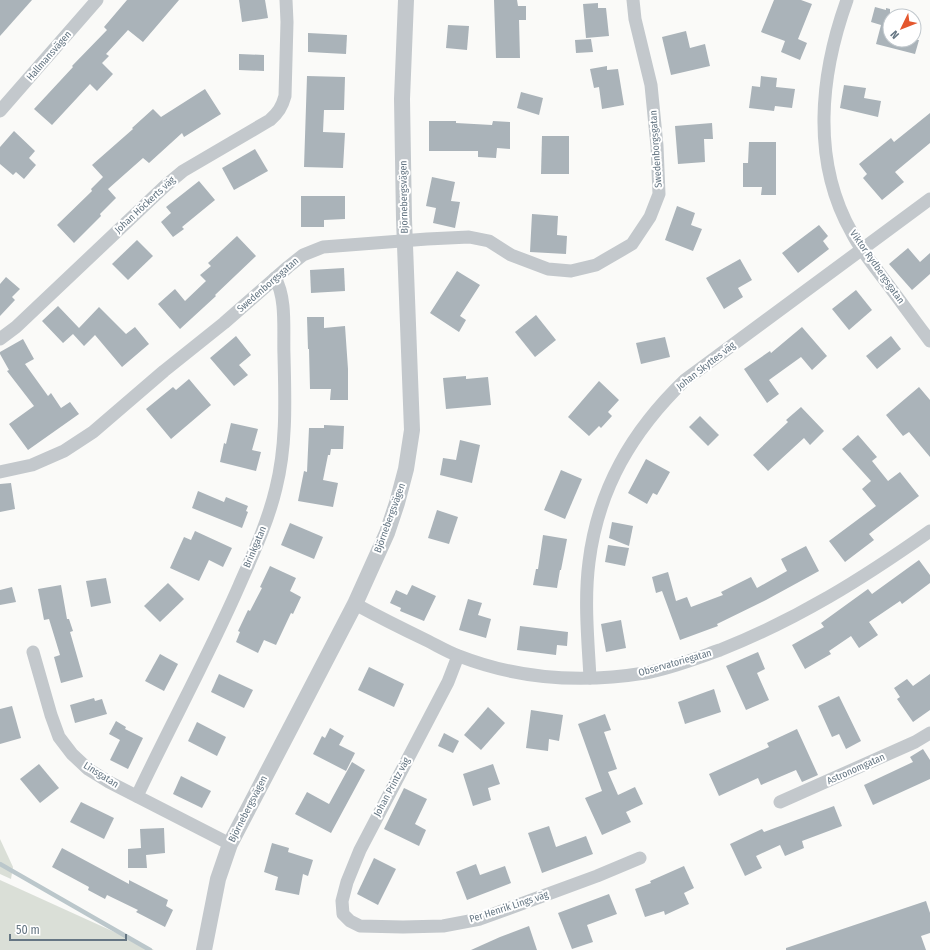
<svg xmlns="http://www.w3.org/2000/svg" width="930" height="950" viewBox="0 0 930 950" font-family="'Fira Sans Condensed',sans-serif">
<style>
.green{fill:#dadfd7}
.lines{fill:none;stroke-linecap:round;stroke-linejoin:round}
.stream{stroke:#bbc7cb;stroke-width:4.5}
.building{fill:#aab3b9}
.minor{stroke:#c3c8cc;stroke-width:13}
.tertiary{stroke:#c3c8cc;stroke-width:16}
.labels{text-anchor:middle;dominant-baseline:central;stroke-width:4;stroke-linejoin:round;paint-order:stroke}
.street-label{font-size:10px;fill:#657683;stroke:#fff}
</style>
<rect width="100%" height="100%" fill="#fafaf8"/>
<g class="green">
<polygon points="0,839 13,867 11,879 0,874"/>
<polygon points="0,880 154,950 0,950"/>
</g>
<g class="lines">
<polyline class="stream" points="0,864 150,950"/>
</g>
<g class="building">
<polygon points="0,0 32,0 0,36"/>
<polygon points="127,0 179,0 143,42 128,30 106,54 109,56 102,63 113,74 97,91 90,84 52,125 34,109 73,67 72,66 107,30 104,27"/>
<polygon points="239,0 265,0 268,18 242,22"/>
<polygon points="494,0 517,0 518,6 526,6 526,20 519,20 520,58 496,58"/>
<polygon points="774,0 801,0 812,4 798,39 807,43 800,60 781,52 785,41 761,32"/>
<polygon points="598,3 598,8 606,8 609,36 586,38 583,4"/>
<polygon points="875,7 886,10 886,8 890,9 890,40 919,40 915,54 876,44 881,25 871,22"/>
<polygon points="448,25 469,26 467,50 446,48"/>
<polygon points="686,31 690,48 705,44 710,66 671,75 662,37"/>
<polygon points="308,33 347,35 346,54 308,52"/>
<polygon points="591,39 593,52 576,53 575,40"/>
<polygon points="239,54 264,55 264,71 239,70"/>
<polygon points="607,66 607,70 618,69 624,105 602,109 599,87 594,88 590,69"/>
<polygon points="307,76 345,77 344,110 324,110 323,132 345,133 343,168 304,167"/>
<polygon points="761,76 777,78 776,87 795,89 792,108 775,106 774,111 749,108 752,86 760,87"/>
<polygon points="844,85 866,88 864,98 881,101 878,117 840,108"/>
<polygon points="205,89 221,114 184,137 182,133 149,163 143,158 108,189 116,198 100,214 101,216 74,243 57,225 92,191 91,189 103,177 92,165 133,129 132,128 153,109 161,117"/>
<polygon points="521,92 543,98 539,115 517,108"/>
<polygon points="930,113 930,143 895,172 904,182 882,200 863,178 867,174 859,164 891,138 894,142"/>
<polygon points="429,121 456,121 456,123 492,125 493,121 510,122 510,149 497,148 496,158 478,157 478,151 429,151"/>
<polygon points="712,123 713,139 704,139 705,162 678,164 675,126"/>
<polygon points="14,131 35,151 29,158 36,165 24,179 16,172 13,175 0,164 0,147"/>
<polygon points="542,136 569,136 569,174 541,174"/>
<polygon points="749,142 776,142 776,195 761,195 762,187 743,187 743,163 748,163"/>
<polygon points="255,149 268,171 234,190 222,168"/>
<polygon points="432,177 455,182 451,201 460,202 455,228 433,223 436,208 426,206"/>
<polygon points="199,181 215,200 182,227 184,229 173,237 161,222 171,213 166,207"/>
<polygon points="301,196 345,196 345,219 324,220 324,227 301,227"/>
<polygon points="677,206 695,213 691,225 702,229 693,251 665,240"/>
<polygon points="532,214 558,216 557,235 567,236 566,254 530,252"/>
<polygon points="819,225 828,236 823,241 829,249 798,273 782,253"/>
<polygon points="237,236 256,256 215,295 216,296 180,329 158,304 175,289 185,301 206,281 200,275 211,266 208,263"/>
<polygon points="137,240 153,256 128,280 112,264"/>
<polygon points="908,248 920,262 930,253 930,274 912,290 889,264"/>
<polygon points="740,259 752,280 738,288 743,297 724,309 706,278"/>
<polygon points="344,268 345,291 311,293 310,270"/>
<polygon points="457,271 480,285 460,316 466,320 459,332 430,313"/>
<polygon points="6,277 20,289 12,297 15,300 0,316 0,284"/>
<polygon points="856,290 872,310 849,330 832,309"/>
<polygon points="58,306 79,328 99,307 126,334 135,327 149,344 122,367 95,335 84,346 73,334 63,343 42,321"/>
<polygon points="536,315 556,340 535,357 515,332"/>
<polygon points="307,317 324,317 324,328 345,326 348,369 348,400 330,400 331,389 310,389 309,349 308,349"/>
<polygon points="802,327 827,356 812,370 801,357 769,380 779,394 767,403 744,369 770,351 771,353"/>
<polygon points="236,336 251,355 239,365 248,375 234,386 210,358"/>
<polygon points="891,336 901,349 877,369 866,356"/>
<polygon points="665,337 670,357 641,364 636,343"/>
<polygon points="23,339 34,359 25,364 48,396 51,393 61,408 70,402 79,414 28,450 9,424 34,406 7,371 9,370 0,354 0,352"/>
<polygon points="466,376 466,379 488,377 491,405 446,409 443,378"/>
<polygon points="189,379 211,405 171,439 146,409 173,387 176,390"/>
<polygon points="599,381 619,400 608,412 612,416 601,428 599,426 589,436 568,417"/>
<polygon points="919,387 930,400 930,457 909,432 903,436 886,415"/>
<polygon points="801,407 824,431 810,445 804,438 768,471 753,455 788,422 786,420"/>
<polygon points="700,416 719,435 708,446 689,427"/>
<polygon points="231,423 258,429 252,450 261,452 256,471 220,462 224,443 226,444"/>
<polygon points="324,425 344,426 343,449 331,449 330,455 328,455 323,480 338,483 333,507 298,501 304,471 307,472 309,428 324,428"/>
<polygon points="858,435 877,457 872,461 888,481 900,472 919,496 869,534 874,540 845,562 829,541 876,506 862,489 871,481 842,449"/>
<polygon points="460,440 480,445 472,483 440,475 443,458 456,460"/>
<polygon points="646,459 670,472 657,495 653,493 647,504 628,493"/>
<polygon points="561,470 582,479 565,519 544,510"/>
<polygon points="11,483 15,509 0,512 0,484"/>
<polygon points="198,491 224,502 226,497 248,506 246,511 248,512 242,528 192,508"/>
<polygon points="437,510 458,517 449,544 428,538"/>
<polygon points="612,522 633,526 629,546 609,538"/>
<polygon points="290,523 323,537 314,559 281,545"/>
<polygon points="195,531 232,548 223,567 209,560 199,581 170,568 184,537 191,540"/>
<polygon points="543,535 567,539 561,570 560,570 557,588 533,585 536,569 538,569"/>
<polygon points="608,545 629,548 625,566 605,562"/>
<polygon points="806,546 819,571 766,600 717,624 718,626 680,640 662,591 656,593 652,577 668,572 676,601 687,597 691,607 723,595 721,592 751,577 757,588 787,571 781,559"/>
<polygon points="919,560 930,575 930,583 902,604 900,601 869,622 878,635 859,648 851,636 829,651 831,654 805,669 792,645 824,627 821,623 868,589 872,594"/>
<polygon points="270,566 296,578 290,591 301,597 293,614 291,613 276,645 264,640 258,653 236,642 240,632 238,631 248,610 250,611 262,588 260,587"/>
<polygon points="106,578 111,603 91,607 86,581"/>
<polygon points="168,583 184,599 160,622 144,606"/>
<polygon points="61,585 67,619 69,619 73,631 70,632 83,677 61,683 54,657 60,655 49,619 44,620 38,589"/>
<polygon points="412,585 436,596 424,621 400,611 401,608 390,603 396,590 407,595"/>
<polygon points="12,587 16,602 0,605 0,590"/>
<polygon points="468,599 482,603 478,615 491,619 486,638 459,630"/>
<polygon points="621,620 626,648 606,652 601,624"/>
<polygon points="520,626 568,632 567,646 557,645 556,655 517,650"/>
<polygon points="758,652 765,669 757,673 769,700 746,710 726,666"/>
<polygon points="160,654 178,664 164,691 145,681"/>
<polygon points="369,667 404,684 394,707 358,690"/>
<polygon points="219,674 253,690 244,708 211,692"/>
<polygon points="930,674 930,710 913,722 897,699 900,697 894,688 907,679 913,686"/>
<polygon points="714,689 721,712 685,724 678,702"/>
<polygon points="839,696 861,741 846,749 839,734 832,737 818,706"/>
<polygon points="94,698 95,701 102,699 107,714 75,723 70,705"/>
<polygon points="12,706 21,738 0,744 0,709"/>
<polygon points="488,707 505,723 481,750 464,735"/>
<polygon points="531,710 563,715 559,741 549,739 548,751 526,748"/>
<polygon points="605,714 611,730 604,732 617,769 608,772 618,795 635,787 643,804 626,812 631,822 602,835 585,798 602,791 578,724"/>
<polygon points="116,721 126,727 125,729 143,738 128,769 110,760 120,740 109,734"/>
<polygon points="197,722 226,737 217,756 188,741"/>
<polygon points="330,728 344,736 339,745 355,753 346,771 313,754 322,736 325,738"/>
<polygon points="797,729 818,775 802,782 796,770 761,785 758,778 719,796 709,774 769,747 767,743"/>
<polygon points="444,733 459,741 453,753 438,746"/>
<polygon points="923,749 930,760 930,779 873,805 864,785 913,762 910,757"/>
<polygon points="352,762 365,770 331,833 295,814 307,792 329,804"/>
<polygon points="39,764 59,788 40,803 20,779"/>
<polygon points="493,764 500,784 488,788 491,800 473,806 463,774"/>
<polygon points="181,776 211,791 202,808 173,794"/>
<polygon points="404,788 427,799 415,824 426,830 419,846 384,829"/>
<polygon points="81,802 114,818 104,839 70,822"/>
<polygon points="834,806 842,826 802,841 804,848 785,856 780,845 756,856 762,868 745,876 730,844 762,829 764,832"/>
<polygon points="549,826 556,847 586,836 593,854 542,873 528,833"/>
<polygon points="164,828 165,853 146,855 147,868 128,868 128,849 141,848 140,829"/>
<polygon points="272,843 289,848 288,852 313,860 308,876 303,874 299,895 275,890 278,877 264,872"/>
<polygon points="62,848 129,884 129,880 168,900 166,906 173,910 165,927 136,912 138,910 107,895 105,899 88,890 89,887 52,867"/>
<polygon points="374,858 396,869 378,905 357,894"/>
<polygon points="476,864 480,875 505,866 511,883 467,900 456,872"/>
<polygon points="684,866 694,888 684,893 689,904 665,915 664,911 645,917 635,889 651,883 650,881"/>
<polygon points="609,894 617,914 587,925 593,942 572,949 558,913"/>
<polygon points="926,901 930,913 930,933 921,936 926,950 786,950 786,948"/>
<polygon points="529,926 537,950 471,950 500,937"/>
</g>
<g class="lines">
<g class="minor">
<path d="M847,0C820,75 811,161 852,233C860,249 872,263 883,278C899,299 914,320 930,341"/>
<polyline points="0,111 97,0"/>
<path d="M0,339L16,327L165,186L183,171L270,120C278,113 282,107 285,96L287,22L286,0"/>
<polyline points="0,472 32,465 64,451 93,432 164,371 224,323 288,267 303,255 323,247 427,239 469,237 489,241 511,255 548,269 571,271 596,265 632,244 650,217 659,194 657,146 651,85 635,19 633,0"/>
<path d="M355,604C379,617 403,629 428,641C438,646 448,652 459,656C518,679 583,683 645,673C669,669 697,658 720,650C798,619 862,579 930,531"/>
<polyline points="33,652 51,715 59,737 72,754 88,769 109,782 230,844"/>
<polyline points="458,656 448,682 360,850 347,882 342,901 343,914 350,921 360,926 403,927 443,926 480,919 597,876 640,858"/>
<path d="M590,678C588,640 584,600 589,562C598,489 632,431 685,380L930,199"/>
<path d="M137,796C170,726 208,657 239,586C253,554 268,522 276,488C287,444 285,399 284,355C283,332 287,298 275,278"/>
<polyline points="780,802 915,742 930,733"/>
</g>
<polyline class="tertiary" points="204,950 218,879 230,844 355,604 387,533 397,503 406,469 412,430 404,219 402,99 406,0"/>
</g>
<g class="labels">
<g class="street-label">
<text transform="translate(49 56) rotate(-49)">Hallmansvägen</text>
<text transform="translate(656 149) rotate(-94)">Swedenborgsgatan</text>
<text transform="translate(404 197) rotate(-91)">Björnebergsvägen</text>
<text transform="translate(145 205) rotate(-43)">Johan Höckerts väg</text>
<text transform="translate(877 267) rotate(55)">Viktor Rydbergsgatan</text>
<text transform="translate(268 285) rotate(-41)">Swedenborgsgatan</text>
<text transform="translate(706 366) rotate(-38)">Johan Skyttes väg</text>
<text transform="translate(390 518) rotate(-70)">Björnebergsvägen</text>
<text transform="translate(255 547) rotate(-67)">Brinkgatan</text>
<text transform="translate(675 663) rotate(-16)">Observatoriegatan</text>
<text transform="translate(856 769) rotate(-24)">Astronomgatan</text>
<text transform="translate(101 775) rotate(32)">Linsgatan</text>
<text transform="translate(392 787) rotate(-62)">Johan Printz väg</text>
<text transform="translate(248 809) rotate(-63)">Björnebergsvägen</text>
<text transform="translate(509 907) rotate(-18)">Per Henrik Lings väg</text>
</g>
</g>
<g transform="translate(902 28) rotate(227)"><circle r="19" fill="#ffffff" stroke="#c1c8cd"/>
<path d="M0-3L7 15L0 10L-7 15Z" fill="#e4572e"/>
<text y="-6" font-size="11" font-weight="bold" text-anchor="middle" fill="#657683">N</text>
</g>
<path d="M10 934v6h116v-6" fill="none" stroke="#657683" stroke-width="2"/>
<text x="16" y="934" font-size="12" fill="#657683" stroke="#ffffff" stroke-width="3" paint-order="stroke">50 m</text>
</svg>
